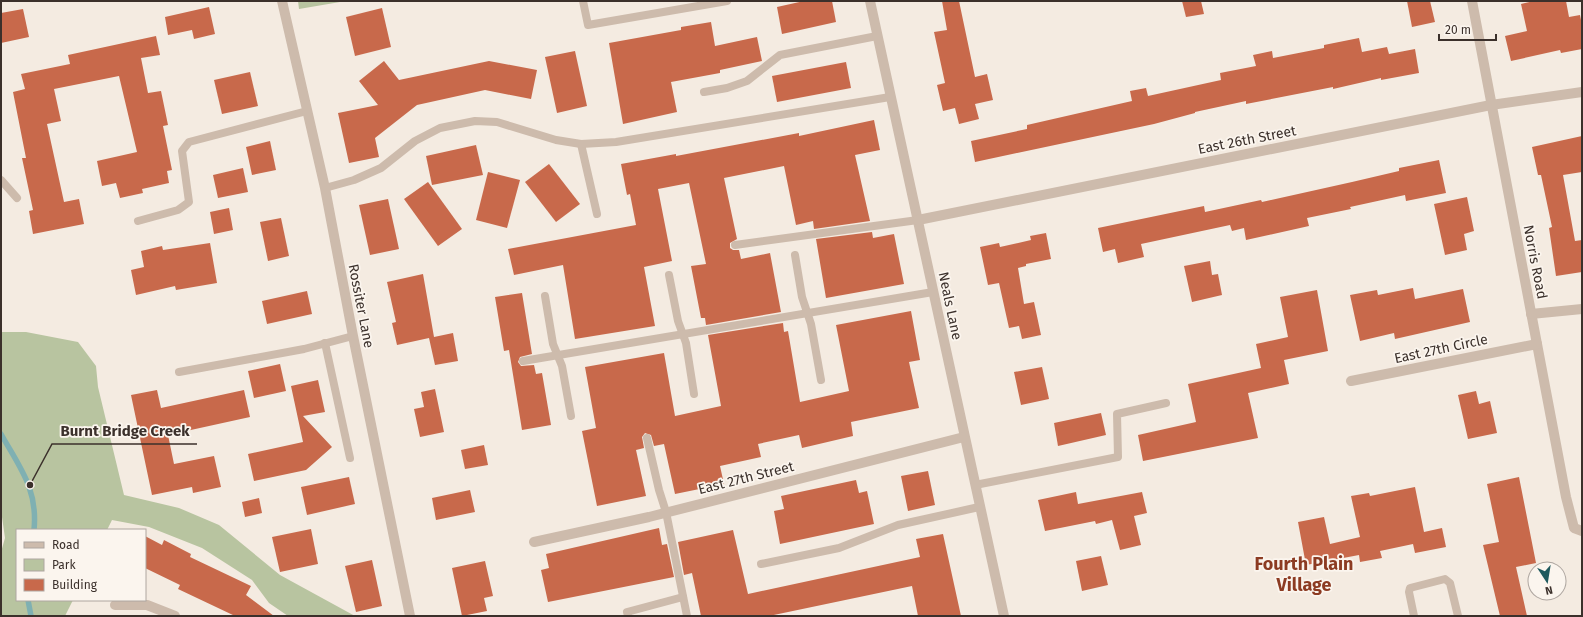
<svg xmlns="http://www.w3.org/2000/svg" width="1583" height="617" viewBox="0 0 1583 617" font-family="'Fira Sans',sans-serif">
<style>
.green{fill:#b8c4a0}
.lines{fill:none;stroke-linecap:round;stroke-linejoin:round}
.stream{stroke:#7fb0b2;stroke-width:5.5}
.building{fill:#c8694b}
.service{stroke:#cdbbac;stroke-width:8}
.minor{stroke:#cdbbac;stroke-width:10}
.labels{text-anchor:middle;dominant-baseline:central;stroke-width:3.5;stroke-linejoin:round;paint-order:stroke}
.street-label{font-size:14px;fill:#3b302b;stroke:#fbf5ee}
.district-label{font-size:18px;font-weight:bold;fill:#8c3b22;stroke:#fbf5ee}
.leader{fill:none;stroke:#3b302b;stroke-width:1.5}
.callout-dot{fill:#3b302b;stroke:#fbf5ee;stroke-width:1.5}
.callout-label{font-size:15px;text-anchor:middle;font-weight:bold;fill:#3b302b;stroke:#fbf5ee;stroke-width:3.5;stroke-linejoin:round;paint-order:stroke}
</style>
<rect width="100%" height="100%" fill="#f4ebe1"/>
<g class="green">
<polygon points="298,1 346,1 299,9"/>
<polygon points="1,332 26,332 78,342 96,366 98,387 124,495 179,508 219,525 280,575 355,616 288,616 269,603 252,580 202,548 149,527 112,520 107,530 17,530 17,600 73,600 65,616 1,616 1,552 5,538 1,510"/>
</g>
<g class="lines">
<g class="stream">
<path d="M1,434C20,468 38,489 34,530"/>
<polyline points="28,600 31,616"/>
</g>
</g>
<g class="building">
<polygon points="804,1 832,1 836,22 782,34 777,7"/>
<polygon points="942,1 959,1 975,77 987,74 993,100 975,104 979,119 959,124 955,108 943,111 937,85 945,83 934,32 947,30"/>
<polygon points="1182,1 1201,1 1204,14 1186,17"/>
<polygon points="1407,1 1430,1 1435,22 1412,27"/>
<polygon points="1534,1 1566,1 1569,17 1580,15 1582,25 1582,49 1561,53 1560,50 1511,61 1505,36 1527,31 1521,4"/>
<polygon points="209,7 215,34 194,39 192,30 168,35 165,17"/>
<polygon points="382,8 391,47 355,56 346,17"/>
<polygon points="23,9 29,37 1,43 1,13"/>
<polygon points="711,22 715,46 757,37 762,61 720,70 720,73 671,82 677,112 623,124 609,43 681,30 681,27"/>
<polygon points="156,36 160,55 141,58 148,93 161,91 168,125 163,126 172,170 167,171 169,183 142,189 143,193 120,198 116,183 102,186 97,161 137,152 119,76 54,89 61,121 47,124 64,202 79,199 84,224 33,234 29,211 33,210 22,158 26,158 13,92 25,89 21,74 70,64 68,55"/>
<polygon points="1359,38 1362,52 1387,47 1389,54 1415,49 1419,73 1381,80 1381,78 1333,89 1333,87 1246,104 1246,101 1195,112 1195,113 1154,124 975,162 971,141 1027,129 1027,125 1132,101 1130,91 1146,88 1148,96 1221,80 1220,73 1256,66 1253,55 1272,51 1273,58 1324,48 1324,45"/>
<polygon points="575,51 587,106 557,113 545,57"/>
<polygon points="384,61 399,80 489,61 537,70 531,99 485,90 417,105 375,138 379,157 349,163 338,113 378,105 359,81"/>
<polygon points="846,62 851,88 777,102 772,76"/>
<polygon points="250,72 258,106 222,114 214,80"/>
<polygon points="874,120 880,150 855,155 870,221 814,229 813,221 796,225 784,166 724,178 737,239 730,243 730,248 733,250 739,250 741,259 770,253 781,312 706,325 705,318 701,318 691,266 706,264 689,183 658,189 672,261 644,267 655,326 575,339 563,265 514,275 508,249 636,225 630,194 627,195 621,164 676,154 676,156 799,133 799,136"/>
<polygon points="1582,136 1582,172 1563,175 1575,241 1582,240 1582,272 1556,276 1549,228 1552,227 1541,175 1538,175 1532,147"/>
<polygon points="270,141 276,170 252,175 246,147"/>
<polygon points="476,145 483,175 432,185 426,156"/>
<polygon points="1439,160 1446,193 1406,201 1405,195 1350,207 1351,209 1307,218 1309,226 1246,240 1244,228 1232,231 1230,225 1141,244 1144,257 1118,263 1115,249 1103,252 1098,228 1204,206 1205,212 1261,200 1262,202 1352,182 1399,171 1399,168"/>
<polygon points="549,164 580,204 556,222 525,182"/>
<polygon points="243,168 248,192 218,198 213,175"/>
<polygon points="488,172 520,180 507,228 476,220"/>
<polygon points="428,182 462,229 438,246 404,199"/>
<polygon points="1467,197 1474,231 1464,234 1467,250 1445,255 1434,204"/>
<polygon points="388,199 399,249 370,255 359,205"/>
<polygon points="229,208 233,230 214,234 210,212"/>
<polygon points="281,218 289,256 268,261 260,222"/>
<polygon points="872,232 873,238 894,234 904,284 826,298 816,239"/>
<polygon points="1046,233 1051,259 1026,264 1026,266 1018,268 1024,304 1034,302 1041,335 1022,339 1019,326 1009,328 999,283 988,285 980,247 999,243 1000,247 1031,240 1030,236"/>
<polygon points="210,243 217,283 176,290 175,286 136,295 131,270 144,267 141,251 162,246 163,250"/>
<polygon points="1210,261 1212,275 1218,274 1222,295 1192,302 1184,266"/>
<polygon points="423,274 434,337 453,333 458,361 435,365 429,338 397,345 392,323 396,322 387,282"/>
<polygon points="1413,288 1415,299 1463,289 1470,322 1395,339 1394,333 1360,341 1350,295 1377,290 1378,295"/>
<polygon points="1317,290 1328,351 1284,360 1289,384 1248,393 1258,438 1143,461 1138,435 1196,422 1188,384 1261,368 1256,344 1288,337 1280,297"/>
<polygon points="307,291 312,314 267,324 262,301"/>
<polygon points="522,293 532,354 520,357 518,362 521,366 534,365 536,374 542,373 551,425 522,430 509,350 504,351 495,297"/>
<polygon points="911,311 920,360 909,362 919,408 851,422 853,436 802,448 799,435 758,444 761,457 720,466 724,484 675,494 664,444 654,446 651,435 645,433 642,437 644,448 636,450 646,496 597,506 582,431 596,428 585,367 664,353 675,416 721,406 708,335 783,323 784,332 788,331 800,402 849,391 836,325"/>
<polygon points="280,364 286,391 254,398 248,371"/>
<polygon points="1042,367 1049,399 1021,405 1014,372"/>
<polygon points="318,380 325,412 303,416 332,447 306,470 254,481 248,454 303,442 291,386"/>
<polygon points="435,389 444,432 420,437 414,409 424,407 421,392"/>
<polygon points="157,390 161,408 244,390 250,417 168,435 174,464 214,456 221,487 193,493 192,487 152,495 131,395"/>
<polygon points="1476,391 1479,404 1490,401 1497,433 1468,439 1458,395"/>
<polygon points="1101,413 1106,435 1058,446 1054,423"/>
<polygon points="484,445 488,465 465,469 461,450"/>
<polygon points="928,471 935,505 908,511 901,476"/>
<polygon points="349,477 355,504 307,515 301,487"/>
<polygon points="1519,477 1536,563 1516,567 1527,616 1500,616 1483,545 1499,542 1487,484"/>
<polygon points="856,480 859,493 867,491 874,524 780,544 774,511 784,509 781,496"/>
<polygon points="1415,487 1424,532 1442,528 1446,547 1415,553 1413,544 1380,551 1382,558 1360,562 1359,555 1306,565 1298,522 1324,517 1330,544 1360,537 1351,496 1369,493 1370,496"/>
<polygon points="470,490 475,512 436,520 432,498"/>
<polygon points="1076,492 1078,504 1142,492 1147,513 1134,516 1141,545 1120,550 1112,520 1096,524 1095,521 1045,531 1038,500"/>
<polygon points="259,498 262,513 245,517 242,502"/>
<polygon points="659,528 662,545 667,544 674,577 548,602 541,570 549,568 546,554"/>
<polygon points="311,529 318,564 280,572 272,537"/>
<polygon points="733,530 748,594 920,557 916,539 943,534 961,616 918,616 912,586 769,616 701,616 692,573 684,575 678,542"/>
<polygon points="145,536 162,545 164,540 191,554 190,557 251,586 246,595 274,616 235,616 178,589 180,585 145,568"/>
<polygon points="1101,556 1108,585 1082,591 1076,561"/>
<polygon points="372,560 382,606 356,612 345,566"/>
<polygon points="485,561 493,596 484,598 487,611 462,616 452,568"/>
</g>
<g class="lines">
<g class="service">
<polyline points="583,1 588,25 727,1"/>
<polyline points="704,92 727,88 747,81 780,55 877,36"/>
<polyline points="581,144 597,214"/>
<polyline points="1,180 17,198"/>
<polyline points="325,188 354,180 381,168 415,141 440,128 475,121 497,122 556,140 581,144 616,142 890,97"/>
<polyline points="138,221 178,210 189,202 182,151 189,142 307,111"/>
<polyline points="735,245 918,220"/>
<polyline points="795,255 802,297 811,324 821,380"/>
<polyline points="669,275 678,321 686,343 694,394"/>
<polyline points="545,296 553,344 562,366 571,416"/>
<polyline points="325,343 350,458"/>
<polyline points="523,361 933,292"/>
<polyline points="179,372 304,349 353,336"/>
<polyline points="647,438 659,490 666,512 687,616"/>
<polyline points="975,485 1118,457 1117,414 1166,403"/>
<polyline points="761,564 839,548 898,525 979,507"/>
<polyline points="628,616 627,612 683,597"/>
<polyline points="1414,616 1409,592 1410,588 1445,579 1450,583 1458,616"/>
</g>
<g class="minor">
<polyline points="282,1 325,188 353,336 410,616"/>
<polyline points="870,1 1004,616"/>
<polyline points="1472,1 1566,497 1574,528 1582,531"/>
<polyline points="918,220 1491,105 1582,92"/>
<polyline points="1531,314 1582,309"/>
<polyline points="1351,381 1537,344"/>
<polyline points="534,542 649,517 964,437"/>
<polyline points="115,605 147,605 175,616"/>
</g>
</g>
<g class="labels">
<g class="street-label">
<text transform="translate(1247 140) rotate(-11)">East 26th Street</text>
<text transform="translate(1535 262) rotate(79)">Norris Road</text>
<text transform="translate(361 306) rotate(79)">Rossiter Lane</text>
<text transform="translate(950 306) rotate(78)">Neals Lane</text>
<text transform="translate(1441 349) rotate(-12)">East 27th Circle</text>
<text transform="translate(746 478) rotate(-14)">East 27th Street</text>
</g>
<g class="district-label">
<text x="1304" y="564">Fourth Plain<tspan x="1304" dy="21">Village</tspan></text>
</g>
</g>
<path class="leader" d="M30 485L52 444H197"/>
<circle class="callout-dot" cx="30" cy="485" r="4"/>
<g class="callout-label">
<text x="125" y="436">Burnt Bridge Creek</text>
</g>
<rect width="1583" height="617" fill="none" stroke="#3b302b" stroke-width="4"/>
<rect x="16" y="529" width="130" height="72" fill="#fbf5ee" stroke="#aea6a0"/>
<rect x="24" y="542" width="20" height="6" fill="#cdbbac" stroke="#aea6a0"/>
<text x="52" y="549" font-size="12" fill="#3b302b">Road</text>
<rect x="24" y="559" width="20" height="12" fill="#b8c4a0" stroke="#aea6a0"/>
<text x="52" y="569" font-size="12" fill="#3b302b">Park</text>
<rect x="24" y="579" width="20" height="12" fill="#c8694b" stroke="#aea6a0"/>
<text x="52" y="589" font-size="12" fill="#3b302b">Building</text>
<g transform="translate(1547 581) rotate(168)"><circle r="19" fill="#fbf5ee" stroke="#aea6a0"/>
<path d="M0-3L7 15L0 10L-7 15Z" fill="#1f5a5e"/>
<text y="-6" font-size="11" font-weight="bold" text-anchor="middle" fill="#3b302b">N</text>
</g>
<path d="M1439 34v6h57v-6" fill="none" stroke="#3b302b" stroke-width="2"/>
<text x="1445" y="34" font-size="12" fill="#3b302b" stroke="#fbf5ee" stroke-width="3" paint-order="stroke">20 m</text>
</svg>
